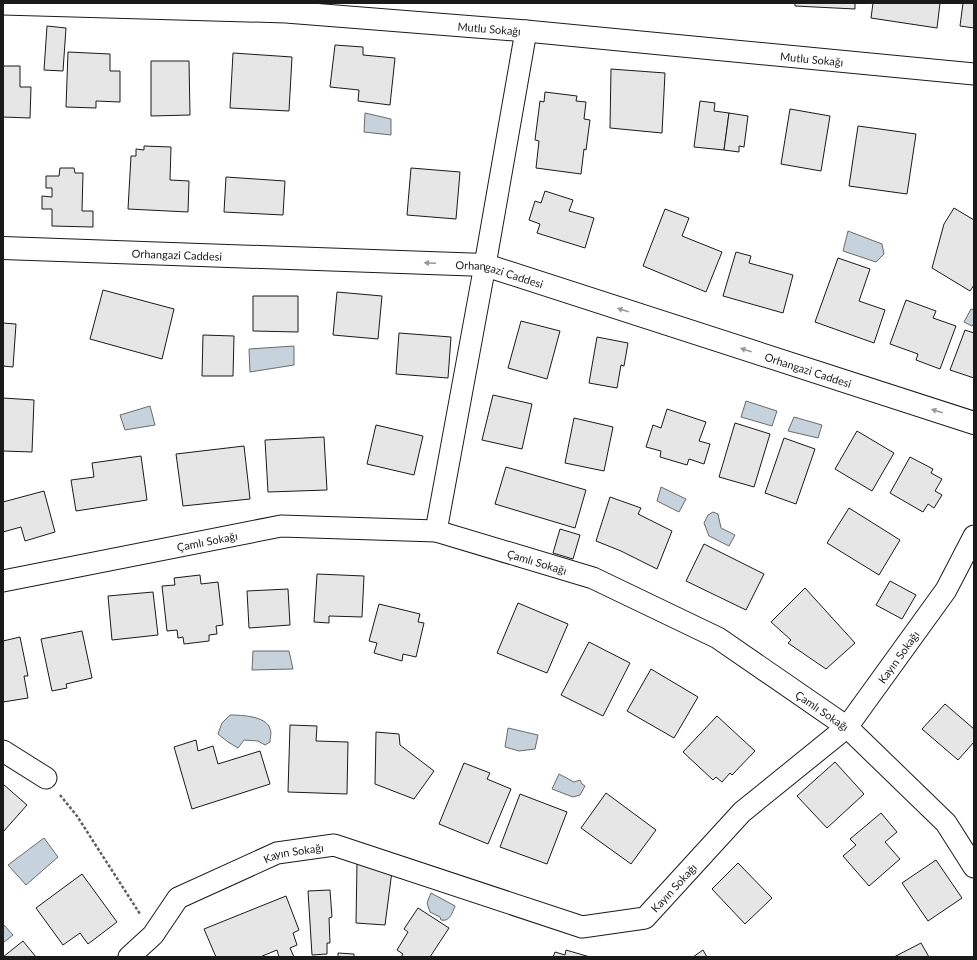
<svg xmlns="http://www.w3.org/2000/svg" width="977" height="960" viewBox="0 0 977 960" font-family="Lato,sans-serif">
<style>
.water{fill:#c6d2dc;stroke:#6a6a6a}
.building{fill:#e6e6e6;stroke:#1a1a1a}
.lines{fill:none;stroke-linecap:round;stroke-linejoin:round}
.street-casing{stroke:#1a1a1a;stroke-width:23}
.secondary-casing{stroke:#1a1a1a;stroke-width:24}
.path{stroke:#5f5f5f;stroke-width:2.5;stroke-dasharray:3 2;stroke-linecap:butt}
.street{stroke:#fff;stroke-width:21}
.secondary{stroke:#fff;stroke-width:22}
.oneway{fill:#989898}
.labels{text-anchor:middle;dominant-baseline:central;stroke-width:3;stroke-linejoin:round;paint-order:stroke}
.street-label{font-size:11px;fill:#1a1a1a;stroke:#fff}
</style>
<rect width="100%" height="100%" fill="#fff"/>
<g class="water">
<polygon points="365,113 391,119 391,135 364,132"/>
<polygon points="848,231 882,244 884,254 876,262 843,251"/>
<polygon points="971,309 974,310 974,323 972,326 964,322"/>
<polygon points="294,346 294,365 250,372 249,349"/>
<polygon points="746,401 777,411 772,426 741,417"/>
<polygon points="150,406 155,425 125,430 120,415"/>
<polygon points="794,417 822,425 818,438 788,431"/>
<polygon points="661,487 686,499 679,512 657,501"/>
<polygon points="713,512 718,514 721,528 735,535 729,546 709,536 704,523 708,515"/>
<polygon points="253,651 289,651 293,669 252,670"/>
<path d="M230,715C241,715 267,716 270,729C272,732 270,738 270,742L265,745L258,741L244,740L238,748L228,742L218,734L222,723Z"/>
<polygon points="508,728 538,735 535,749 519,751 505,747"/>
<polygon points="559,774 574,782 580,780 582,784 585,786 580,795 573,797 552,789"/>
<polygon points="44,838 58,857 26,885 8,865"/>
<path d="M431,893L455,906C452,913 450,922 441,920L440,917L430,912L427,903Z"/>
<polygon points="3,924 13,935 3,943"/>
</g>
<g class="building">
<polygon points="795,3 855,3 855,9 795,6"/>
<polygon points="873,3 940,3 937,28 871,18"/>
<polygon points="963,3 974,3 974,28 960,26"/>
<polygon points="47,26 66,28 63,71 44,70"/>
<polygon points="335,45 363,47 363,55 395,58 390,105 358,101 359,90 330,87"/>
<polygon points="68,52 110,54 110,71 120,71 120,102 96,101 96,108 66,107"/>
<polygon points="233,53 292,57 289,111 230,108"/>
<polygon points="151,61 189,61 190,115 151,116"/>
<polygon points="3,66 20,66 20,87 31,87 30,118 3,117"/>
<polygon points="611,69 665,73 662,133 610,128"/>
<polygon points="545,92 577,96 576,101 586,102 584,119 590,120 586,150 584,149 581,174 536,168 539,141 535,140 540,101 544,102"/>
<polygon points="700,101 715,103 714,111 729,113 724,150 694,147"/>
<polygon points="790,109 830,116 821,171 781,164"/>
<polygon points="729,113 748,116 744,147 739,146 739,152 724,150"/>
<polygon points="858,126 916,134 907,194 849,186"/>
<polygon points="144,146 171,147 170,180 189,181 188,212 128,209 131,156 136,156 136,149 144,150"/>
<polygon points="60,168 74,168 75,173 83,173 82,211 93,211 93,227 52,226 52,209 42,209 42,196 52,197 52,188 46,188 46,176 59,176"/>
<polygon points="411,168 460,172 456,219 407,215"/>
<polygon points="226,177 285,181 283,215 224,212"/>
<polygon points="545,191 573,200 569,211 594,218 585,248 537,233 540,224 529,220 535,201 541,203"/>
<polygon points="954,208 974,220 974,285 970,291 932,268 944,224"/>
<polygon points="665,209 689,218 682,236 722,252 706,292 643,266"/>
<polygon points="736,252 751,256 749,263 793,275 783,313 723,296"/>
<polygon points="838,258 870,269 859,301 885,310 874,343 815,322"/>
<polygon points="103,290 174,309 162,359 90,339"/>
<polygon points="337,292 382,296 378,339 333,335"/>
<polygon points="253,296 298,296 298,332 253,331"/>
<polygon points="906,300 936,311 933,318 956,326 940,369 916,360 918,354 890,344"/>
<polygon points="521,321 560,331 547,379 508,368"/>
<polygon points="3,323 16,324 13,367 3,366"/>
<polygon points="965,330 974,333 974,378 950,370"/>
<polygon points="399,333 451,337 448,378 396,374"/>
<polygon points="203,335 234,336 233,376 202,376"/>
<polygon points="597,337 628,343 624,366 621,365 617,388 589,383"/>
<polygon points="493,395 532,404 522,449 482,440"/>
<polygon points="3,398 34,400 32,452 3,451"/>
<polygon points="667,409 706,422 699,441 710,444 704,464 689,459 687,465 660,457 661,451 646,447 653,425 661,428"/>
<polygon points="574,418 613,427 604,471 565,463"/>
<polygon points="735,423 770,434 754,487 719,477"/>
<polygon points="376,425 423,436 414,475 367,464"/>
<polygon points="857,431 894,453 872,491 835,469"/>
<polygon points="324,437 327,490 268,492 265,440"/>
<polygon points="784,438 815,449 796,504 765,493"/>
<polygon points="244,446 250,499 183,506 176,454"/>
<polygon points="141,456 147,500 76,511 71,480 94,477 92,463"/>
<polygon points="910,457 933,469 931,473 942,479 935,491 942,495 934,508 928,504 923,512 890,493"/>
<polygon points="506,467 586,490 575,528 495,504"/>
<polygon points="44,491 55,532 25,541 21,527 3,532 3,502"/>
<polygon points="610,497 641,508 638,514 672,531 657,569 621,551 596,541"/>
<polygon points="849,508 900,540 879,575 827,543"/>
<polygon points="560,529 580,535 573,559 553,553"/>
<polygon points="704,544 764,574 746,610 686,581"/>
<polygon points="317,574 364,576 362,617 329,616 329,623 314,622"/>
<polygon points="200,575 201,584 218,582 223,625 216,626 217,634 209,635 209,641 184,644 183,637 178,638 177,630 167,631 162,586 175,585 174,578"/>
<polygon points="890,581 916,595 902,619 876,605"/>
<polygon points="805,588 855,643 826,669 788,643 791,640 771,622"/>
<polygon points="288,589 290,625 249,628 247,591"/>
<polygon points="153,592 158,635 112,640 108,596"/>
<polygon points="518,603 568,624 547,673 497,653"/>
<polygon points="379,604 420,614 418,622 424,623 416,657 403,654 402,661 374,653 377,643 369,641"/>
<polygon points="82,631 92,678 66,684 67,688 52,691 41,639"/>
<polygon points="20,637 28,676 24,676 28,698 3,702 3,641"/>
<polygon points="589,642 630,663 603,716 561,695"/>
<polygon points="651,669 698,697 674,738 627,711"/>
<polygon points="945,704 974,729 974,742 958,760 922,729"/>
<polygon points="717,716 755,751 732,775 730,773 722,782 716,777 713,780 683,752"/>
<polygon points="290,725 317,726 316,741 348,742 347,794 288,792"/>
<polygon points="376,732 399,734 400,745 434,771 414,799 375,784"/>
<polygon points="196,740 198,751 213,746 218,764 260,751 270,784 192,809 174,747"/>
<polygon points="835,762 864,794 827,828 797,796"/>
<polygon points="464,763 490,773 487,779 511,789 488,844 439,824"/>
<polygon points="3,784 27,805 3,832"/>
<polygon points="606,793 656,830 631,864 581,828"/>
<polygon points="520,794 567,812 547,864 500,847"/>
<polygon points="881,813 897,832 885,842 900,859 869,886 843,856 856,845 850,839"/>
<polygon points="936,860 962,898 928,921 902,883"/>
<polygon points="357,863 392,871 385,925 356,923"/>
<polygon points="738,863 772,898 745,924 712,889"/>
<polygon points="82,874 117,922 88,944 80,933 63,945 36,908"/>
<polygon points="330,890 332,917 329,918 330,943 327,943 327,954 312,955 308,891"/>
<polygon points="286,896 299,930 293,933 297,945 290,948 294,957 279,957 277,950 260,957 216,957 204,929"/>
<polygon points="418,908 449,928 430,957 401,957 403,954 397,950 408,932 404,929"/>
<polygon points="23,941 36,957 3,957"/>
<polygon points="921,943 929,957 894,957"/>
<polygon points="566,950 590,957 553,957 555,952 565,955"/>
<polygon points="703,950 707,957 693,957"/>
<polygon points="338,953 354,954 354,957 338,957"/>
</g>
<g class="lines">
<g class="street-casing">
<g id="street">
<path id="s1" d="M3,4L286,12L526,31L974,74"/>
<polyline points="436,531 485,265 526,31"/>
<path id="s2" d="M3,581L281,526L436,531L593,578L718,638L847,727L946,823L974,867"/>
<polyline points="3,751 46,778"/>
<path id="s3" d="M129,957L153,935L178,898L277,853L334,845L582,927L645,918L742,812L847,727L946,590L974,536"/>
</g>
</g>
<g class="secondary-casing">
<g id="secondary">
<path id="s4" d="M3,248L485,265L974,423"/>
</g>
</g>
<polyline class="path" points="60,795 77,816 140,914"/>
<use href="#street" class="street"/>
<use href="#secondary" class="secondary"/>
</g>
<defs><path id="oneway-solid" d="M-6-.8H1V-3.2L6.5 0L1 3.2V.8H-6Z"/></defs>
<g class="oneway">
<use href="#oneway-solid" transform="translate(430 263) rotate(-178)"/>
<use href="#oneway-solid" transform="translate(623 310) rotate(-162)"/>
<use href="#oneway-solid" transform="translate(746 350) rotate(-162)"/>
<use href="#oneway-solid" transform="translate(937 411) rotate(-162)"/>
</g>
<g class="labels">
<g class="street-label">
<text stroke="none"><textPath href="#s1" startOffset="487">Mutlu Sokağı</textPath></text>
<text stroke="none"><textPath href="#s1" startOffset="811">Mutlu Sokağı</textPath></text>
<text stroke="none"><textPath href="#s4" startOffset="174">Orhangazi Caddesi</textPath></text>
<text stroke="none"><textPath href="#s4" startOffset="498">Orhangazi Caddesi</textPath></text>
<text stroke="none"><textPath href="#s4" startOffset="822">Orhangazi Caddesi</textPath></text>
<text stroke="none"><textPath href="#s2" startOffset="208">Çamlı Sokağı</textPath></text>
<text stroke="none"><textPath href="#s2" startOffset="544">Çamlı Sokağı</textPath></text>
<text stroke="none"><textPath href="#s3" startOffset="934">Kayın Sokağı</textPath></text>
<text stroke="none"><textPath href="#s2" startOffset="868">Çamlı Sokağı</textPath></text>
<text stroke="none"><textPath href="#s3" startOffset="202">Kayın Sokağı</textPath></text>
<text stroke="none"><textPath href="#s3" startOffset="610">Kayın Sokağı</textPath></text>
</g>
</g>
<rect width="977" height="960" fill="none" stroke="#1a1a1a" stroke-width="8"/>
</svg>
